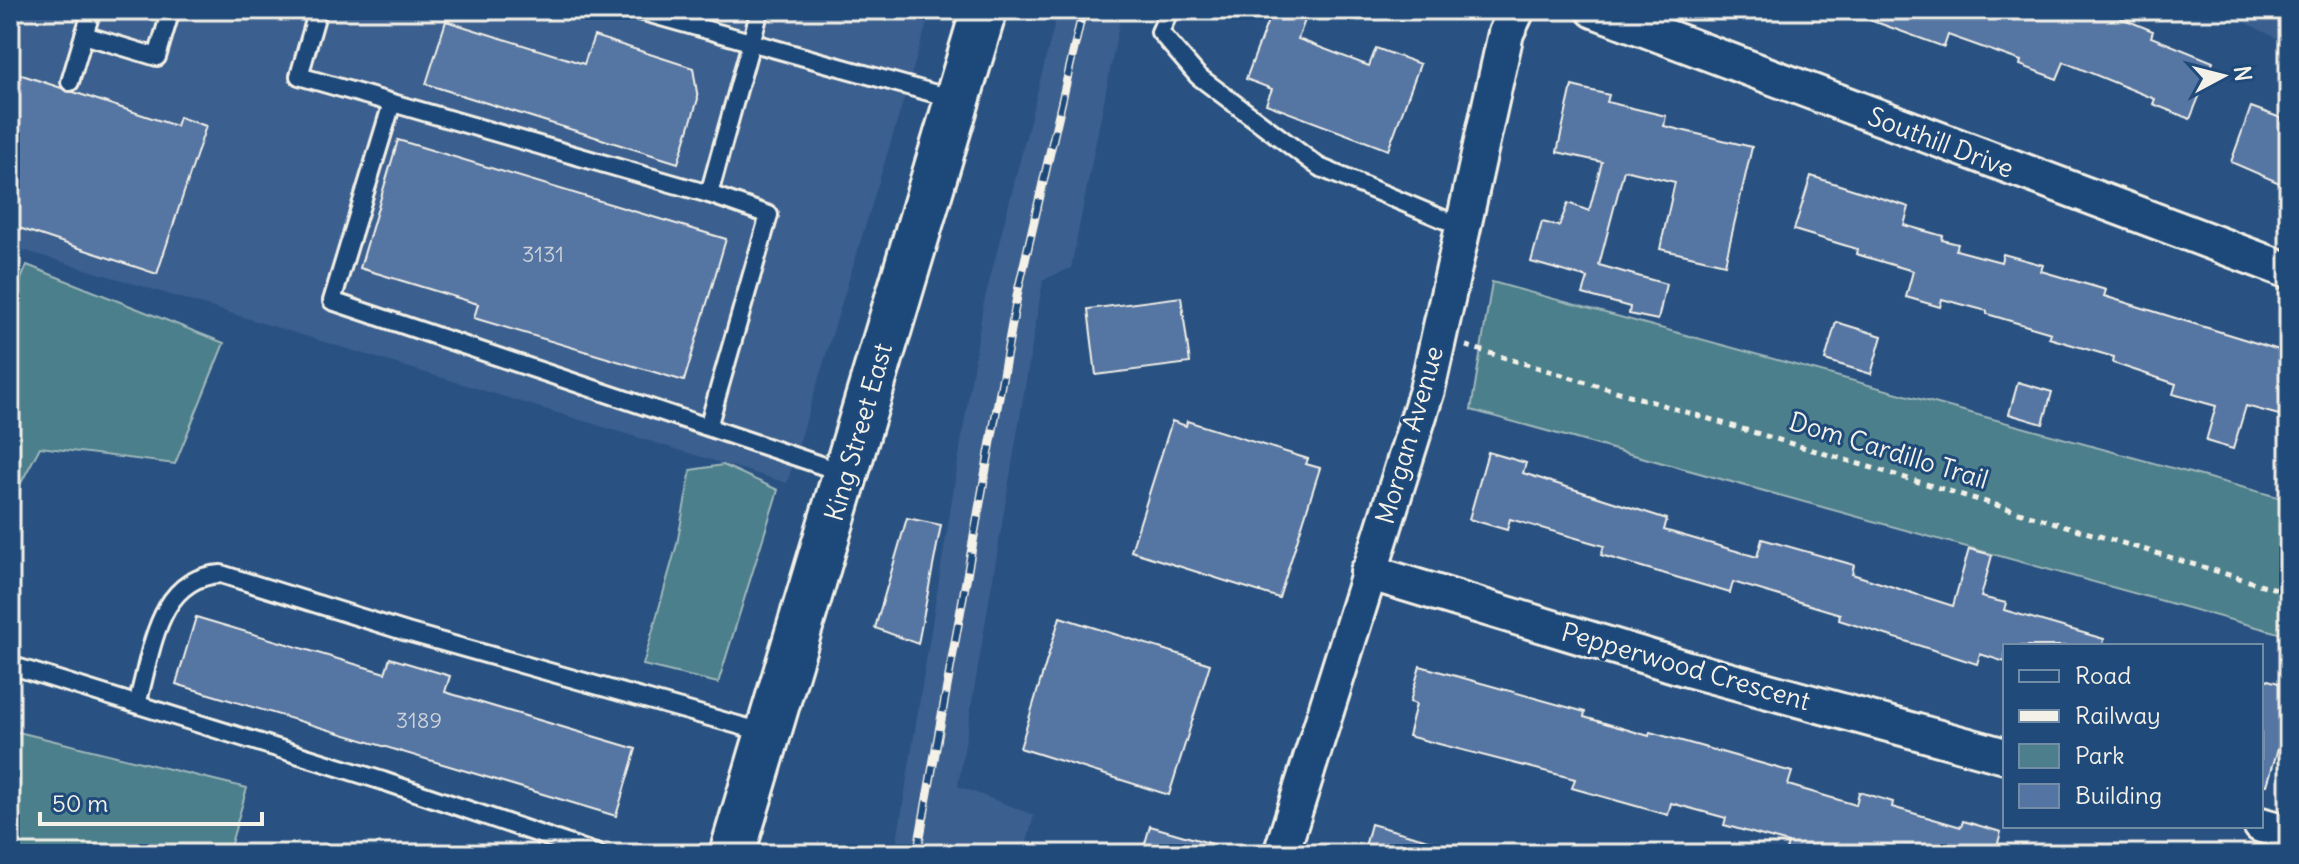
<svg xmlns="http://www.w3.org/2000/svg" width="2299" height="864" viewBox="0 0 2299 864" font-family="Delius,sans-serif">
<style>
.built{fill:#3a5f8e}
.green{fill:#4c7f8b;stroke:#a0b8ba;stroke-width:2}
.building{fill:#5475a3;stroke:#f4f1e8;stroke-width:2}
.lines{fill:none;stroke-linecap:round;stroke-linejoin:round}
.service-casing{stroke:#f4f1e8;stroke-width:22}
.minor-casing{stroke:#f4f1e8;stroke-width:40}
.secondary-casing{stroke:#f4f1e8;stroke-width:50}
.path{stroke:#f4f1e8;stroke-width:5;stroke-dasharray:6 6;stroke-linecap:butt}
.service{stroke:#1f4a7a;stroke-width:16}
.minor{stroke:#1f4a7a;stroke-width:34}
.secondary{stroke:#1f4a7a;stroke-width:44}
.rail-casing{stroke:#f4f1e8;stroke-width:9}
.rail{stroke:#1f4a7a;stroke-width:6;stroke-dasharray:18;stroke-linecap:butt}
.labels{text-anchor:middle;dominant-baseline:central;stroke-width:6;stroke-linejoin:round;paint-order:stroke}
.number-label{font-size:22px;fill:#ccd2d7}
.street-label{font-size:26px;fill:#f4f1e8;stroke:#1f4a7a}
</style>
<rect width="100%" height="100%" fill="#295282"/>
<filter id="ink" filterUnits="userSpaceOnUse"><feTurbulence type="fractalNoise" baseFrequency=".0125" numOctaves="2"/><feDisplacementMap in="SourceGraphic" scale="16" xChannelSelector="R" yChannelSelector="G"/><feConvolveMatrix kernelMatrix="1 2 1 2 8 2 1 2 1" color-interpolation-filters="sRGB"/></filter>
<g filter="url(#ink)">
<g class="built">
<polygon points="10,10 931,10 787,483 10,246"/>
<polygon points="1058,10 1122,10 1071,268 1043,280 958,786 1034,815 1024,854 895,854 983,306"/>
<polygon points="2221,10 2289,10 2289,29 2282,41"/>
</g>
<g class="green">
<polygon points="27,265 224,343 175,464 40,447 10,504 10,305"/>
<polygon points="1492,282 2289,500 2289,636 1471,410"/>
<polygon points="723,465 778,490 718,683 643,665 677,544 691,470"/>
<polygon points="10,730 247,788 228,854 10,854"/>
</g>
<g class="building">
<polygon points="1272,10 1305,20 1298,39 1369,66 1376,48 1420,64 1388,150 1266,104 1272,89 1246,79"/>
<polygon points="1851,10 2102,10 2153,31 2151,37 2213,62 2190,119 2153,104 2155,99 2064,62 2057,79 2020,65 2021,61 1948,35 1944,47 1851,13"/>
<polygon points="446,21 584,64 594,36 693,68 698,99 678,163 426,84"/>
<polygon points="10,71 176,126 179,117 206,126 157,274 10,225"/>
<polygon points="1572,86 1609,95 1607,102 1666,116 1664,126 1752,147 1725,264 1660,249 1675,182 1624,170 1599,265 1666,284 1658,320 1629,314 1630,307 1583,294 1588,278 1531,262 1542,222 1559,226 1568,203 1589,211 1602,162 1557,152"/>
<polygon points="2251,107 2289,121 2289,172 2284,185 2231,162"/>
<polygon points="398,140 726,239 684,381 474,318 478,304 360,268"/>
<polygon points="1811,176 1909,207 1904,225 1943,236 1942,240 1958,244 1956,250 2001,262 2003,254 2043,265 2041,271 2106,290 2104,296 2289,353 2289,378 2279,415 2246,406 2233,449 2206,441 2216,406 2173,394 2176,384 2113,363 2114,357 2049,338 2051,333 1987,314 1987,311 1942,299 1940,307 1906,297 1913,271 1856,254 1857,249 1794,230"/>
<polygon points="1181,297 1190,363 1096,375 1088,309"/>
<polygon points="1836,322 1882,336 1871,374 1825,360"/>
<polygon points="2018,382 2052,392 2043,424 2009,414"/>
<polygon points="1172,421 1186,426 1187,421 1308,459 1306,464 1320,468 1279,598 1131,551"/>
<polygon points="1488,452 1526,463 1523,473 1667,519 1664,530 1757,557 1762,539 1854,565 1852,574 1953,606 1969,549 1992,555 1981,597 2006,603 2004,610 2104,639 2103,646 2005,646 2005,662 1980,654 1977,664 1839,620 1840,614 1733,582 1730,593 1601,555 1604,546 1510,519 1507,530 1469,519"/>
<polygon points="907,518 941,525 918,644 875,628"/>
<polygon points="196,617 385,673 390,658 450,676 445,692 636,749 616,816 176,684"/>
<polygon points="1060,617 1210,664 1169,795 1020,748"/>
<polygon points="1420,666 1585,712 1584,717 1649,736 1650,732 1792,772 1788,785 1856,805 1859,792 1893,802 1892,807 1961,827 1963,821 2001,832 1995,854 1785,854 1788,843 1724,825 1726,818 1671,803 1668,815 1572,788 1575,779 1408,736 1416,704 1410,702"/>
<polygon points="2261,678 2289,686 2289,712 2267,785 2261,784"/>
<polygon points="1371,824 1453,847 1452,854 1363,854"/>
<polygon points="1150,826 1223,847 1222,854 1142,854"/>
</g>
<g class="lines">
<g class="service-casing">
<g id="service">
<polyline points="92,10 84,35 157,57 171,10"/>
<polyline points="318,10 299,76 709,194 769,215 708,427"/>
<polyline points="636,10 954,99"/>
<polyline points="1170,10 1160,32 1198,76 1319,167 1462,227"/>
<polyline points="70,82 84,35"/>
<polyline points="392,103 332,301 844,473"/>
<polyline points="709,194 760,10"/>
<polyline points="10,665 383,781 598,854"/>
<path d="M137,704C152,654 156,577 221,574L407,632L766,733"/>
</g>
</g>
<g class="minor-casing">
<g id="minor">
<polyline points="1594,10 2289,271"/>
<polyline points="1368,572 1688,669 2005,756"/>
<polyline points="2261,825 2289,833"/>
<polyline points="1281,854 1427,390 1506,33 1517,10"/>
</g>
</g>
<g class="secondary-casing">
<polyline id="secondary" points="732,854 984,10"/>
</g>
<polyline class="path" points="1466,346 2289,593"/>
<use href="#service" class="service"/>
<use href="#minor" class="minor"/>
<use href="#secondary" class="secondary"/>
<g class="rail-casing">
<polyline id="rail" points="917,854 1018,291 1083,10"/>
</g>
<use href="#rail" class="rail"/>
</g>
</g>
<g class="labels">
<g class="number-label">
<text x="543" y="254">3131</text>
<text x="419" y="720">3189</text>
</g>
<g class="street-label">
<text transform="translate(1941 142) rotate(21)">Southill Drive</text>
<text transform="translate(858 432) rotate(-74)">King Street East</text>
<text transform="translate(1409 435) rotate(-74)">Morgan Avenue</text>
<text transform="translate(1889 450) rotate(17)">Dom Cardillo Trail</text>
<text transform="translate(1686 666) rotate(16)">Pepperwood Crescent</text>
</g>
</g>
<rect width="2299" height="864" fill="none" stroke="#1f4a7a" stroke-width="40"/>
<rect x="20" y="20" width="2259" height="824" fill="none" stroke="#f4f1e8" stroke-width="3" filter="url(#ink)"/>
<rect x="2003" y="644" width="260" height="184" fill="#1f4a7a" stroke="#748da6" stroke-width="2"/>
<rect x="2019" y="670" width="40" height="12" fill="#1f4a7a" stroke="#748da6" stroke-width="2"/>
<text x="2075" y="684" font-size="24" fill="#f4f1e8">Road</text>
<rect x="2019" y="710" width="40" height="12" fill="#f4f1e8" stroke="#748da6" stroke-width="2"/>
<text x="2075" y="724" font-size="24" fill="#f4f1e8">Railway</text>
<rect x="2019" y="744" width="40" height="24" fill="#4c7f8b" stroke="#748da6" stroke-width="2"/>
<text x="2075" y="764" font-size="24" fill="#f4f1e8">Park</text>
<rect x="2019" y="784" width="40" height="24" fill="#5475a3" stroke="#748da6" stroke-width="2"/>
<text x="2075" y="804" font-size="24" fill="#f4f1e8">Building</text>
<g transform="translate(2223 76) rotate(83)" stroke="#1f4a7a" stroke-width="6" paint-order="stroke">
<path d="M0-6L14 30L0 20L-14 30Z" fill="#f4f1e8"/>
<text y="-12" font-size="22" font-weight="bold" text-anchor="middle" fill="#f4f1e8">N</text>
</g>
<path d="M40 812v12h222v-12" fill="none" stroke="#f4f1e8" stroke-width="4"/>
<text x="52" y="812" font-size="24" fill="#f4f1e8" stroke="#1f4a7a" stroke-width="6" paint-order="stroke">50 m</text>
</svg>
